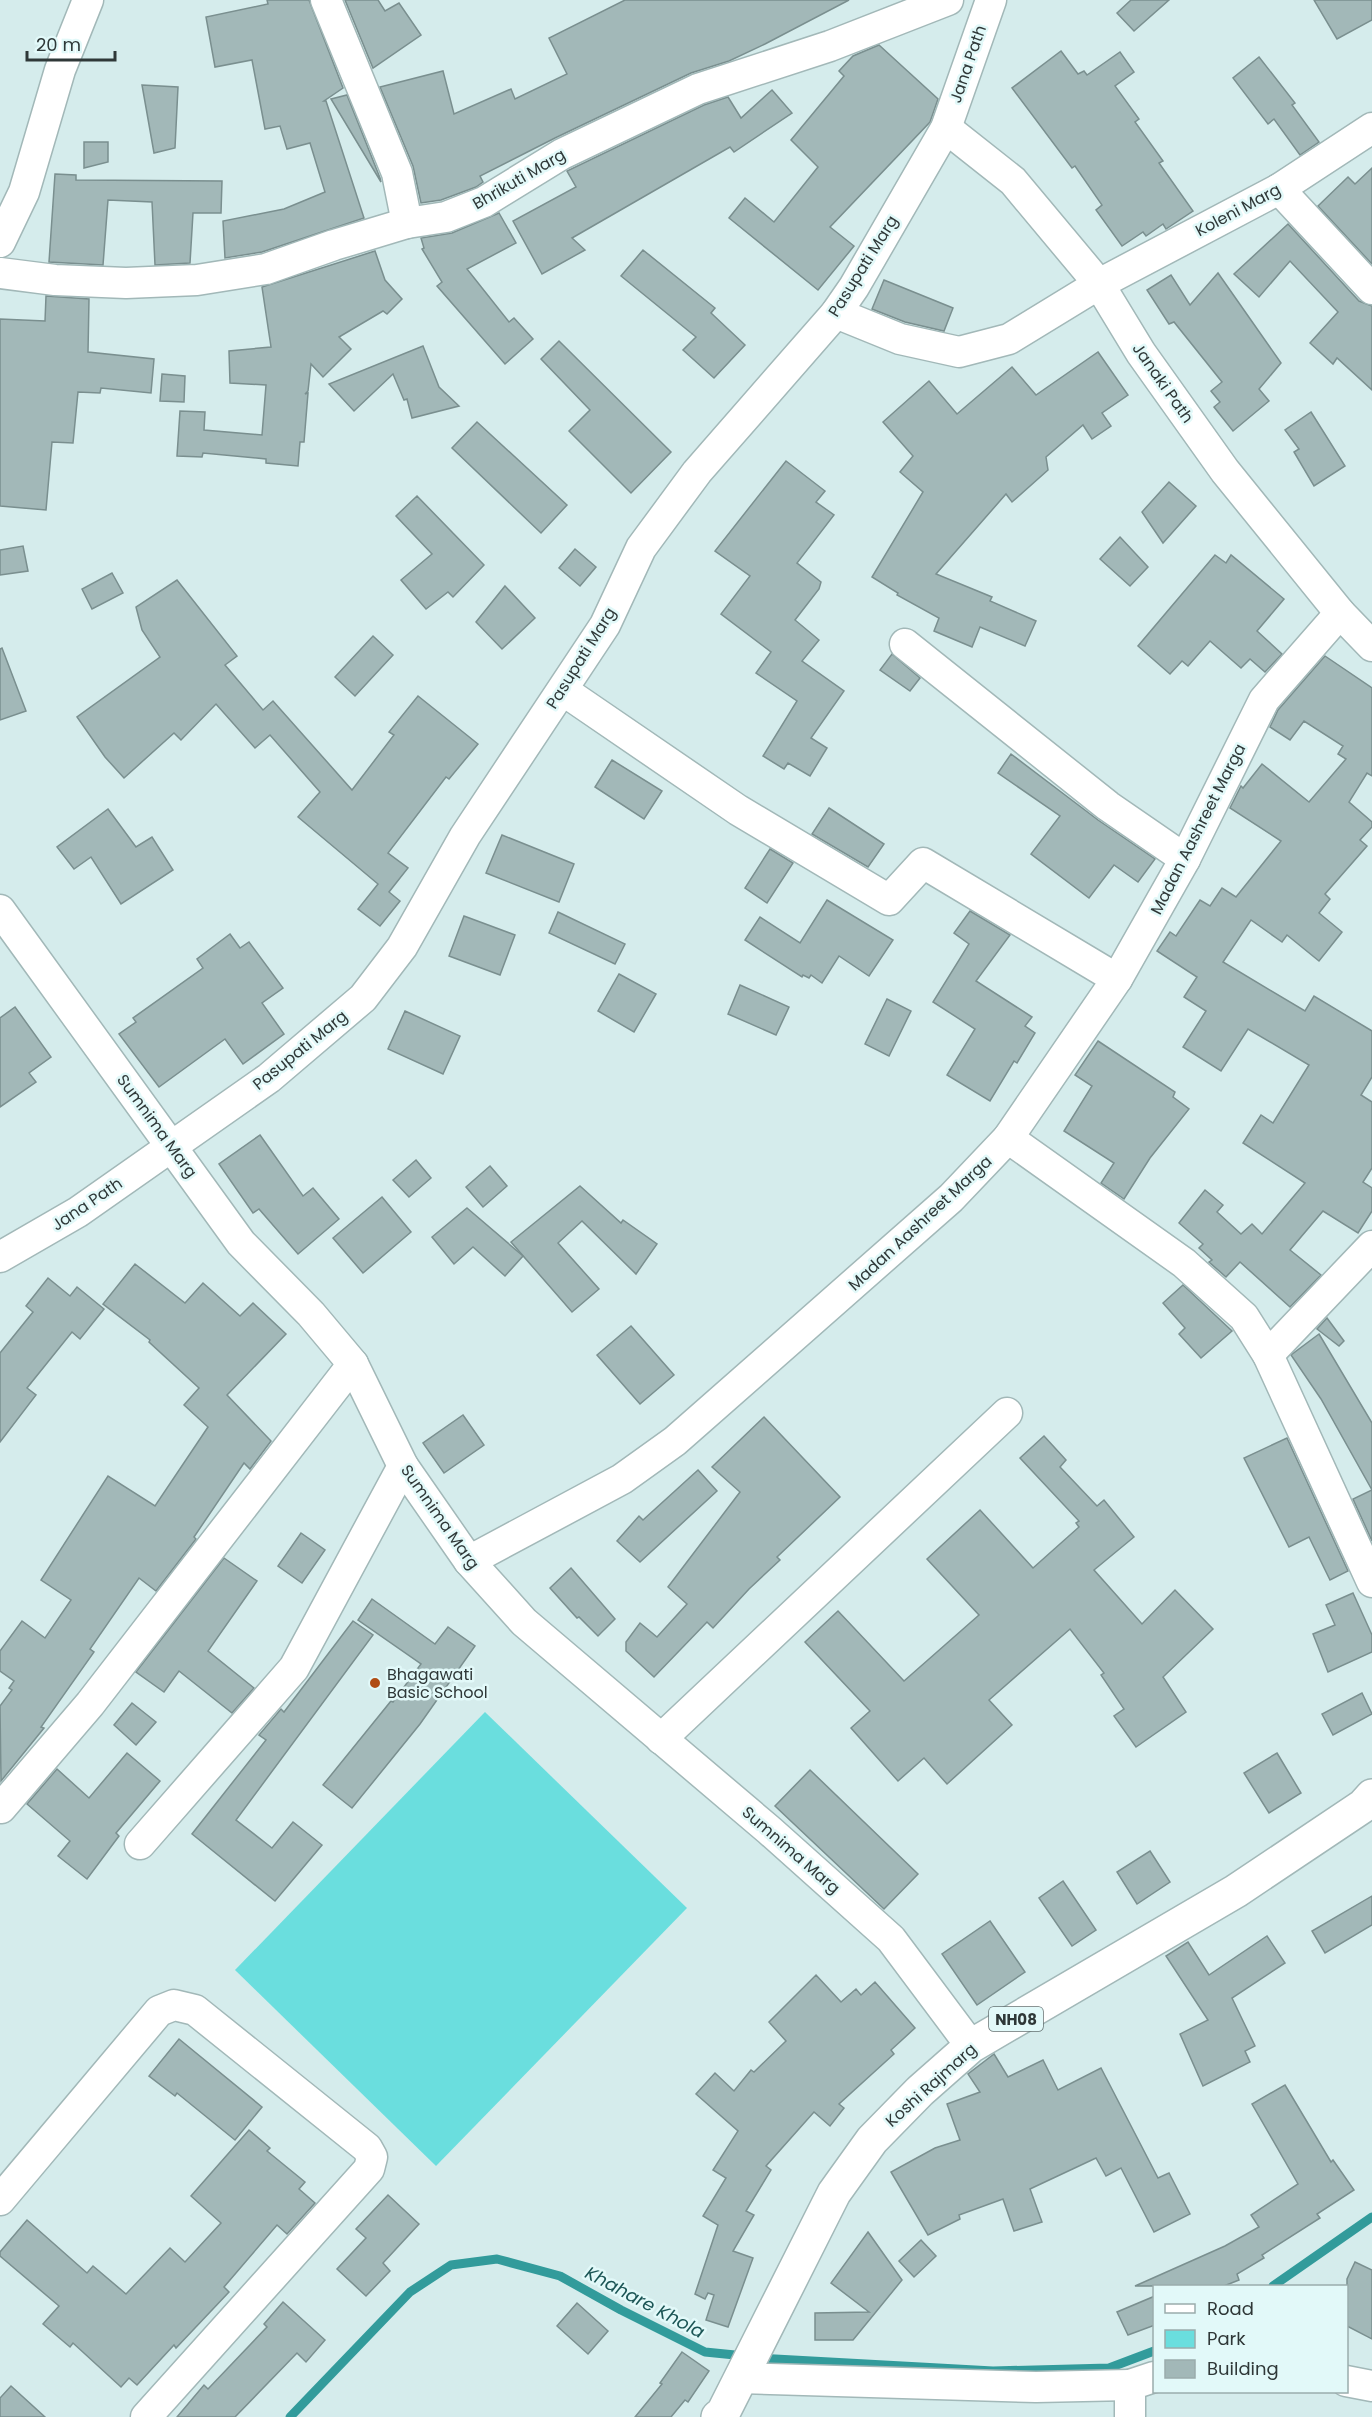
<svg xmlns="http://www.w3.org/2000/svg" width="1372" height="2417" viewBox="0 0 1372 2417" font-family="Poppins,sans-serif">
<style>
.green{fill:#6adede}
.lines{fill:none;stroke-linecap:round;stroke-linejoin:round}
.stream{stroke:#329b9b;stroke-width:9}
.building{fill:#a2b8b8;stroke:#7a8f8f;stroke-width:1.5}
.street-casing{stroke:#a2b8b8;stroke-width:33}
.primary-casing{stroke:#a2b8b8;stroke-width:36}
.street{stroke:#fff;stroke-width:30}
.primary{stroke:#fff;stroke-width:33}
.poi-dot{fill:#b04d15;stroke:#e2f9f9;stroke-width:2}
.labels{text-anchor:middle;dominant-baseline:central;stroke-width:5;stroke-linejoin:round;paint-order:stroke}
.shield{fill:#e2f9f9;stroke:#657272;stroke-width:1.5}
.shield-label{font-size:15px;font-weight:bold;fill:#2f3838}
.street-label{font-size:16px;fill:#2f3838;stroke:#e2f9f9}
.poi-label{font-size:16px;fill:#2f3838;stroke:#e2f9f9;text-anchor:start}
.water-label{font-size:18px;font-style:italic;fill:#1b5555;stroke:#e2f9f9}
</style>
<rect width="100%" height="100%" fill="#d5ecec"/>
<polygon class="green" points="485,1712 687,1908 436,2166 235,1970"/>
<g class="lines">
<g class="stream">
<polyline points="1273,2286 1372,2217"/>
<polyline points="758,2358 993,2371 1109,2368 1154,2351"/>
<polyline points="290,2417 410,2292 451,2265 497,2259 560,2276 621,2310 705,2352 745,2356"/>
</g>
</g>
<g class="building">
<polygon points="267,0 309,0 343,88 324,101 326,101 364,218 262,252 225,258 223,221 284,209 325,192 310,143 287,149 280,126 265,129 252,60 215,67 206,17 268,4"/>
<polygon points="345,0 378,0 385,11 399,3 421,35 373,68"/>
<polygon points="625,0 849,0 765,44 729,61 691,73 555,138 480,176 483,182 476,187 441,200 421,203 413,166 380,87 443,71 454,114 511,89 515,99 567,74 549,38"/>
<polygon points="1131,0 1169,0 1134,31 1117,13"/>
<polygon points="1314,0 1372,0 1372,20 1337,39"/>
<polygon points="879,45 938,99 930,122 830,227 854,246 818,290 729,218 745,198 774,222 818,167 791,140 844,76 839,71 853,56"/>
<polygon points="1061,51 1078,74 1084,71 1087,75 1120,52 1134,72 1115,86 1139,119 1135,122 1163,161 1159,163 1193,211 1166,229 1163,224 1146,236 1143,232 1122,246 1096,210 1102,205 1075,166 1072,168 1012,88"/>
<polygon points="1259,57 1295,103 1292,105 1319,142 1300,155 1274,119 1268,124 1233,78"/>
<polygon points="142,85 178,87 175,148 154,153"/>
<polygon points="772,90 792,113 734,152 730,147 572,238 585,250 542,274 513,221 576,187 567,171 704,105 728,97 741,118"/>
<polygon points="347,95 380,178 381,182 331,99"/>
<polygon points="84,142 108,142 108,162 84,168"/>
<polygon points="1372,168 1372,264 1318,206 1348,177 1355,184"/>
<polygon points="55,174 76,175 76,180 222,181 221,213 193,213 190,263 155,265 152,202 108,200 103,265 49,262"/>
<polygon points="499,213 516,243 467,269 509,322 514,318 533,339 505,364 437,286 442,282 422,249 424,248 421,238 452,233"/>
<polygon points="1288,224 1359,301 1372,306 1372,390 1337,358 1333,364 1310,343 1338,312 1290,261 1259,297 1234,274"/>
<polygon points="643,250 715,308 711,313 745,345 714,378 683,350 696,337 621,276"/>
<polygon points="375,251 385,280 402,299 387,314 383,311 339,337 351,349 323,377 311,364 308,391 305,394 308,393 304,442 300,442 298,466 266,463 266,459 203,453 202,457 177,456 180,411 205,412 204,430 262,435 266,385 230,383 229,351 271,347 262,287"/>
<polygon points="1218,273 1281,363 1259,389 1269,401 1233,431 1214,407 1220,402 1211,391 1222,382 1174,322 1169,324 1147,290 1171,275 1190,305"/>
<polygon points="884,280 953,308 944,331 905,322 872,309"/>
<polygon points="46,296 89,299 88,352 154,359 151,393 101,388 100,393 78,392 73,443 52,442 46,510 0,506 0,319 45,321"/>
<polygon points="559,341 671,452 631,493 569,431 590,410 541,359"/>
<polygon points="423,346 439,387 459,406 412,418 407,399 404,400 393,374 354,411 329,384"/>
<polygon points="1098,352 1128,395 1102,413 1111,426 1092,439 1083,425 1046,457 1048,470 1012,502 1006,494 936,574 992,597 990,601 1036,621 1025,646 980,627 972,647 934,631 939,618 897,595 898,593 872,577 923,492 900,472 913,456 883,422 929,381 957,414 1012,367 1036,395"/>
<polygon points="162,374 185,376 184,402 160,401"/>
<polygon points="1311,412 1345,466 1314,486 1294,452 1299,449 1285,430"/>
<polygon points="477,422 567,505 541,533 452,448"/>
<polygon points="786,461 825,491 816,502 834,515 797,563 821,582 819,589 795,620 819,640 802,661 844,691 811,738 827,748 810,776 788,763 784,769 763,756 797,701 756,673 771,652 721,614 750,576 715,551"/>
<polygon points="1169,482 1196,506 1163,543 1142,512"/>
<polygon points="417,496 484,565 453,597 448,592 426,609 401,580 432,554 396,516"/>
<polygon points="1120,537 1148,567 1130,586 1100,559"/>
<polygon points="23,546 28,571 0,575 0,550"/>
<polygon points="575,549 596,567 580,586 559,568"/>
<polygon points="1215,555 1226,563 1231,555 1284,599 1257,631 1282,654 1265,672 1250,659 1241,668 1210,641 1188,666 1182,661 1170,674 1138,646"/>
<polygon points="112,573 123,593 92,609 82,589"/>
<polygon points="177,580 237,656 225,665 263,710 273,701 352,790 394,735 389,732 418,696 478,744 449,779 446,777 388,853 408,868 389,892 400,901 380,926 358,909 378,884 298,817 320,792 270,735 255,748 216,704 181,740 174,733 124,778 105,757 77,717 160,657 142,630 136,607"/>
<polygon points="505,586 535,618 502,649 476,622"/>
<polygon points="373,636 393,655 355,696 335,677"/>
<polygon points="2,648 26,711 0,720 0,649"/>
<polygon points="892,654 920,678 910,691 880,670"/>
<polygon points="1325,656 1372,688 1372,776 1367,773 1349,802 1372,822 1372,827 1360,840 1367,846 1325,894 1330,899 1319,913 1342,932 1319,961 1287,935 1282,942 1251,920 1223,962 1305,1011 1314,996 1372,1031 1372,1077 1361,1095 1372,1102 1372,1168 1363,1182 1372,1188 1372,1211 1358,1233 1323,1211 1290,1250 1321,1275 1290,1307 1240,1262 1226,1277 1209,1262 1212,1260 1199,1248 1203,1244 1179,1223 1205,1190 1223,1205 1217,1212 1241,1234 1252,1224 1262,1234 1305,1183 1243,1143 1261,1115 1273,1123 1309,1065 1248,1029 1221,1071 1183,1047 1206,1011 1184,997 1197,977 1157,951 1170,932 1176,936 1200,900 1210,906 1222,888 1236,897 1281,841 1230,808 1241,786 1243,788 1262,764 1309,802 1346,759 1338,754 1343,746 1304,721 1290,740 1270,727 1278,710"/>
<polygon points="1011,754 1098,820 1155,859 1138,882 1114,865 1089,898 1031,854 1060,816 998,773"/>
<polygon points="612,760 662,791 644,819 595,787"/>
<polygon points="829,808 884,844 868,867 812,834"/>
<polygon points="108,809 136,847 152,837 173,870 121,904 91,857 74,869 57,847"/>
<polygon points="502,835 574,864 559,902 486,873"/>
<polygon points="770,849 793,863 767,903 745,888"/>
<polygon points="827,900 893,940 869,976 839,956 822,983 811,975 809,978 803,975 802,977 745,940 760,917 800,943"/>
<polygon points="970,911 1010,935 976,981 1032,1017 1025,1026 1035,1033 1017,1063 1014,1061 990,1101 947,1075 975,1029 933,1002 969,944 954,933"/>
<polygon points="558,912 625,944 615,964 549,933"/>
<polygon points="464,916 515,935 500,975 449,956"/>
<polygon points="230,934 240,948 249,942 283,988 262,1003 284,1034 243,1064 225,1039 159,1087 119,1034 136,1022 133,1018 203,968 197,959"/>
<polygon points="619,974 656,994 634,1032 598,1011"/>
<polygon points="740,985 789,1007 776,1035 728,1014"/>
<polygon points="887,999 911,1011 889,1056 865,1044"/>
<polygon points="15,1007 51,1057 29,1073 36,1082 0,1107 0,1018"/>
<polygon points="405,1011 460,1036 443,1074 388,1049"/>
<polygon points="1098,1041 1175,1092 1173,1097 1189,1109 1150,1158 1124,1199 1101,1183 1114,1163 1064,1131 1092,1086 1075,1075"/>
<polygon points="260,1135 303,1196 313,1188 339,1219 298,1254 259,1209 253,1213 219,1164"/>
<polygon points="416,1160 431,1178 409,1197 393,1180"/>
<polygon points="490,1166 507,1186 483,1207 466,1187"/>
<polygon points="580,1186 621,1223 623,1220 657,1244 636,1274 582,1221 558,1243 599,1289 572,1312 511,1242"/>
<polygon points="382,1197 411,1232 363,1273 333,1238"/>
<polygon points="467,1208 523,1256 505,1276 473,1247 454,1264 432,1237"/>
<polygon points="135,1264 185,1303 203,1283 240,1316 253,1303 286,1334 227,1395 271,1441 250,1469 244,1463 194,1537 196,1539 156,1591 139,1578 90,1649 94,1652 41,1727 44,1728 1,1781 0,1706 12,1690 9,1688 14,1681 0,1671 0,1651 22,1621 45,1638 71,1600 41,1580 108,1476 155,1506 208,1427 184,1405 199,1388 149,1342 150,1340 103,1304"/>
<polygon points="48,1278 70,1296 77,1287 104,1309 80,1339 72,1332 27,1388 36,1395 0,1442 0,1353 33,1312 26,1306"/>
<polygon points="1183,1285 1232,1331 1201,1358 1179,1334 1185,1328 1163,1303"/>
<polygon points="1327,1318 1344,1341 1339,1346 1317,1329"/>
<polygon points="631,1326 674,1375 640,1404 597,1355"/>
<polygon points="1319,1334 1372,1423 1372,1541 1353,1499 1372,1490 1321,1399 1291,1355"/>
<polygon points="463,1415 484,1445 444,1473 423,1443"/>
<polygon points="764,1417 840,1497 777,1557 780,1560 749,1589 713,1628 707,1622 654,1677 626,1651 626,1642 640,1623 657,1637 687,1604 668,1587 740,1492 712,1467"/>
<polygon points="1044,1436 1066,1460 1060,1467 1097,1506 1104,1500 1134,1537 1094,1570 1142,1624 1175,1590 1213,1629 1163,1677 1186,1712 1136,1747 1114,1716 1124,1709 1101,1675 1104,1673 1070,1629 989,1700 1012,1725 947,1784 924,1758 898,1781 851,1728 870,1711 805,1642 838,1611 904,1681 979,1615 927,1559 980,1510 1033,1568 1079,1527 1076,1523 1079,1521 1020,1458"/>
<polygon points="1287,1438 1348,1571 1330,1580 1309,1537 1289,1547 1244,1458"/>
<polygon points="698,1470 717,1491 640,1562 617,1541 639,1516 643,1520"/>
<polygon points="301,1533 325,1550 302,1583 278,1566"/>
<polygon points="224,1558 257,1581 208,1651 254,1688 232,1713 179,1671 164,1692 136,1672"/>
<polygon points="571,1568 615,1619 598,1636 579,1617 577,1618 550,1588"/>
<polygon points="1353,1593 1372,1635 1372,1652 1328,1672 1313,1634 1335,1625 1326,1605"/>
<polygon points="372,1599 435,1644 448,1627 475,1646 420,1724 352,1808 323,1785 391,1701 393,1702 421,1664 358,1620"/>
<polygon points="353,1621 373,1635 236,1820 272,1848 293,1822 322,1845 275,1901 192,1834 266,1740 259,1735 281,1709 284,1712"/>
<polygon points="1362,1693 1372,1714 1333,1735 1322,1714"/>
<polygon points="132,1703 156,1722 136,1745 114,1725"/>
<polygon points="127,1753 160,1781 116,1833 119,1836 87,1879 58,1856 70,1841 27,1804 57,1769 89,1798"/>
<polygon points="1277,1753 1301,1793 1269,1813 1244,1773"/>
<polygon points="810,1770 918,1874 884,1909 775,1806"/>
<polygon points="1150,1851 1170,1882 1137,1904 1117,1872"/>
<polygon points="1063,1881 1096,1930 1072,1946 1039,1898"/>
<polygon points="1372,1896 1372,1925 1325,1953 1312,1931"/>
<polygon points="990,1921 1025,1972 977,2005 942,1954"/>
<polygon points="1267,1936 1285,1963 1232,1998 1255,2046 1245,2051 1250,2062 1203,2086 1180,2034 1208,2020 1166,1956 1188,1942 1209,1975"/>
<polygon points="816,1975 841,2002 856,1989 861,1995 875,1982 915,2028 891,2050 894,2054 839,2104 844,2108 830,2126 814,2112 766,2166 771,2170 746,2211 754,2215 733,2251 753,2258 728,2327 706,2320 714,2295 708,2293 705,2299 695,2294 718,2225 703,2216 726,2178 713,2170 738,2131 696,2094 715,2073 734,2091 751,2070 754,2072 786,2041 769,2022"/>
<polygon points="179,2039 262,2107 235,2140 177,2093 175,2096 149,2076"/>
<polygon points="994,2054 1008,2077 1043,2060 1058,2090 1101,2068 1158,2178 1169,2173 1190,2214 1154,2232 1121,2168 1106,2176 1096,2158 1030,2189 1042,2222 1014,2231 1003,2199 959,2215 960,2219 928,2235 891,2172 935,2148 960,2140 947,2104 980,2092 968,2074"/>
<polygon points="1285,2085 1331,2162 1333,2160 1354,2190 1317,2214 1320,2218 1262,2255 1264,2258 1237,2274 1239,2280 1224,2286 1135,2286 1225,2246 1259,2227 1251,2215 1298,2184 1252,2104"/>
<polygon points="249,2130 270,2148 267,2151 305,2182 299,2189 315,2203 287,2234 277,2225 224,2287 229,2292 176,2348 174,2345 137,2385 129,2378 121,2387 73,2343 70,2347 43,2324 59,2306 0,2256 0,2252 27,2220 87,2273 93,2266 126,2294 170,2248 185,2262 221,2223 191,2196"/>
<polygon points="388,2195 419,2224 383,2263 390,2271 366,2296 337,2269 366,2238 356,2229"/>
<polygon points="868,2232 902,2280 853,2340 815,2340 815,2313 869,2312 831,2283"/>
<polygon points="921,2240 936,2256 914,2277 899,2261"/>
<polygon points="1355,2262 1372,2270 1372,2339 1347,2326 1347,2279"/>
<polygon points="1155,2296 1155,2325 1128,2335 1117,2312"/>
<polygon points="283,2302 325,2340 306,2362 297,2353 235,2417 177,2417 204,2385 208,2389 267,2327 264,2324"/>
<polygon points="577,2303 608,2331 588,2354 557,2326"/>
<polygon points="682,2352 709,2371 688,2402 685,2400 671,2417 635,2417 662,2384 660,2383"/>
<polygon points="11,2386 45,2417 0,2417 0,2398"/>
</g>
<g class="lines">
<g class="street-casing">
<g id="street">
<polyline points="326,0 397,173 407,223"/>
<polyline points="946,128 1013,181 1099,284 1141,353 1225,471 1340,613 1372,646"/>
<polyline points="1279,189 1372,289"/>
<polyline points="0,242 24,192 60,70 88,0"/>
<polyline points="0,273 55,280 126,283 197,280 266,269 334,245 407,223 446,217 484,202 562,154 698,89 830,46 948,0"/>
<polyline points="836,313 900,339 959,352 1009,339 1099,284 1279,189 1372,128"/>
<polyline points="905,644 1108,806 1185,859"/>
<polyline points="564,691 738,810 889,900 923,863 1117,979"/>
<polyline points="0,910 241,1243 311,1314 353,1364 403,1466 469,1561 524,1622 769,1830 891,1939 971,2046"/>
<polyline points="1008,1138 1184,1263 1244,1317 1268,1355 1372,1582"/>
<polyline points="0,1257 78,1212 269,1078 363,998 402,947 465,836 605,625 641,548 697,472 836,313 854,287 946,128 991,0"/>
<polyline points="1268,1355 1372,1246"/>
<polyline points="469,1561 622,1479 675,1441 951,1198 1008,1138 1117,979 1185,859 1264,700 1340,613"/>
<polyline points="661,1739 1007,1413"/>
<polyline points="1,1808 90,1704 353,1364"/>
<polyline points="140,1844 294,1668 403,1466"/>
<polyline points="0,2200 159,2011 174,2005 195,2010 367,2148 372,2157 369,2169 146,2417"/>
<polyline points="740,2378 1036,2387 1130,2385"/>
<polyline points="1346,2381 1372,2386"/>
<polyline points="1130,2417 1130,2385 1154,2377"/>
</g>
</g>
<g class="primary-casing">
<polyline id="primary" points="718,2417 723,2413 834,2193 872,2140 920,2091 971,2046 1236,1891 1363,1806 1372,1796"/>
</g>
<use href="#street" class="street"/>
<use href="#primary" class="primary"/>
</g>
<circle class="poi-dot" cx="375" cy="1683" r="6"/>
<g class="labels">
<rect class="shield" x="989" y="2007" width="54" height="24" rx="4.5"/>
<g class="shield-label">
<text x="1016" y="2019">NH08</text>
</g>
<g class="street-label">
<text transform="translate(968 64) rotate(-71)">Jana Path</text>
<text transform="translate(519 179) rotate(-30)">Bhrikuti Marg</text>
<text transform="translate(1238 210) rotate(-28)">Koleni Marg</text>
<text transform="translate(863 266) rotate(-58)">Pasupati Marg</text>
<text transform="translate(1163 383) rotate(55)">Janaki Path</text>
<text transform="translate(581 658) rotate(-58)">Pasupati Marg</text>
<text transform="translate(1198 829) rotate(-63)">Madan Aashreet Marga</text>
<text transform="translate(300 1050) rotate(-39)">Pasupati Marg</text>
<text transform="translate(157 1126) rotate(54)">Sumnima Marg</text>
<text transform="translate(87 1204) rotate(-34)">Jana Path</text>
<text transform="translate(920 1223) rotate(-43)">Madan Aashreet Marga</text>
<text transform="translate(440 1517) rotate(55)">Sumnima Marg</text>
<text transform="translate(791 1850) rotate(41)">Sumnima Marg</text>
<text transform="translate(931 2085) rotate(-42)">Koshi Rajmarg</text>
</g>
<g class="poi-label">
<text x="387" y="1674">Bhagawati<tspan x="387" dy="18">Basic School</tspan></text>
</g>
<g class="water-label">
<text transform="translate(645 2302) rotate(28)">Khahare Khola</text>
</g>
</g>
<rect x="1153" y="2285" width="195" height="108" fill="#e2f9f9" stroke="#9aacac" stroke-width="1.5"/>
<rect x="1165" y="2304" width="30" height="9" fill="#ffffff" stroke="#9aacac" stroke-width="1.5"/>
<text x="1207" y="2315" font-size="18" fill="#2f3838">Road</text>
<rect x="1165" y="2330" width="30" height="18" fill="#6adede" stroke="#9aacac" stroke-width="1.5"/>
<text x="1207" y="2345" font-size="18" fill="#2f3838">Park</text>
<rect x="1165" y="2360" width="30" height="18" fill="#a2b8b8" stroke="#9aacac" stroke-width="1.5"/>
<text x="1207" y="2375" font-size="18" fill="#2f3838">Building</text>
<path d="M27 51v9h88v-9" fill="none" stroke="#2f3838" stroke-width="3"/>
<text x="36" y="51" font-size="18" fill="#2f3838" stroke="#e2f9f9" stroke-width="4.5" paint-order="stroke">20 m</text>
</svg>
